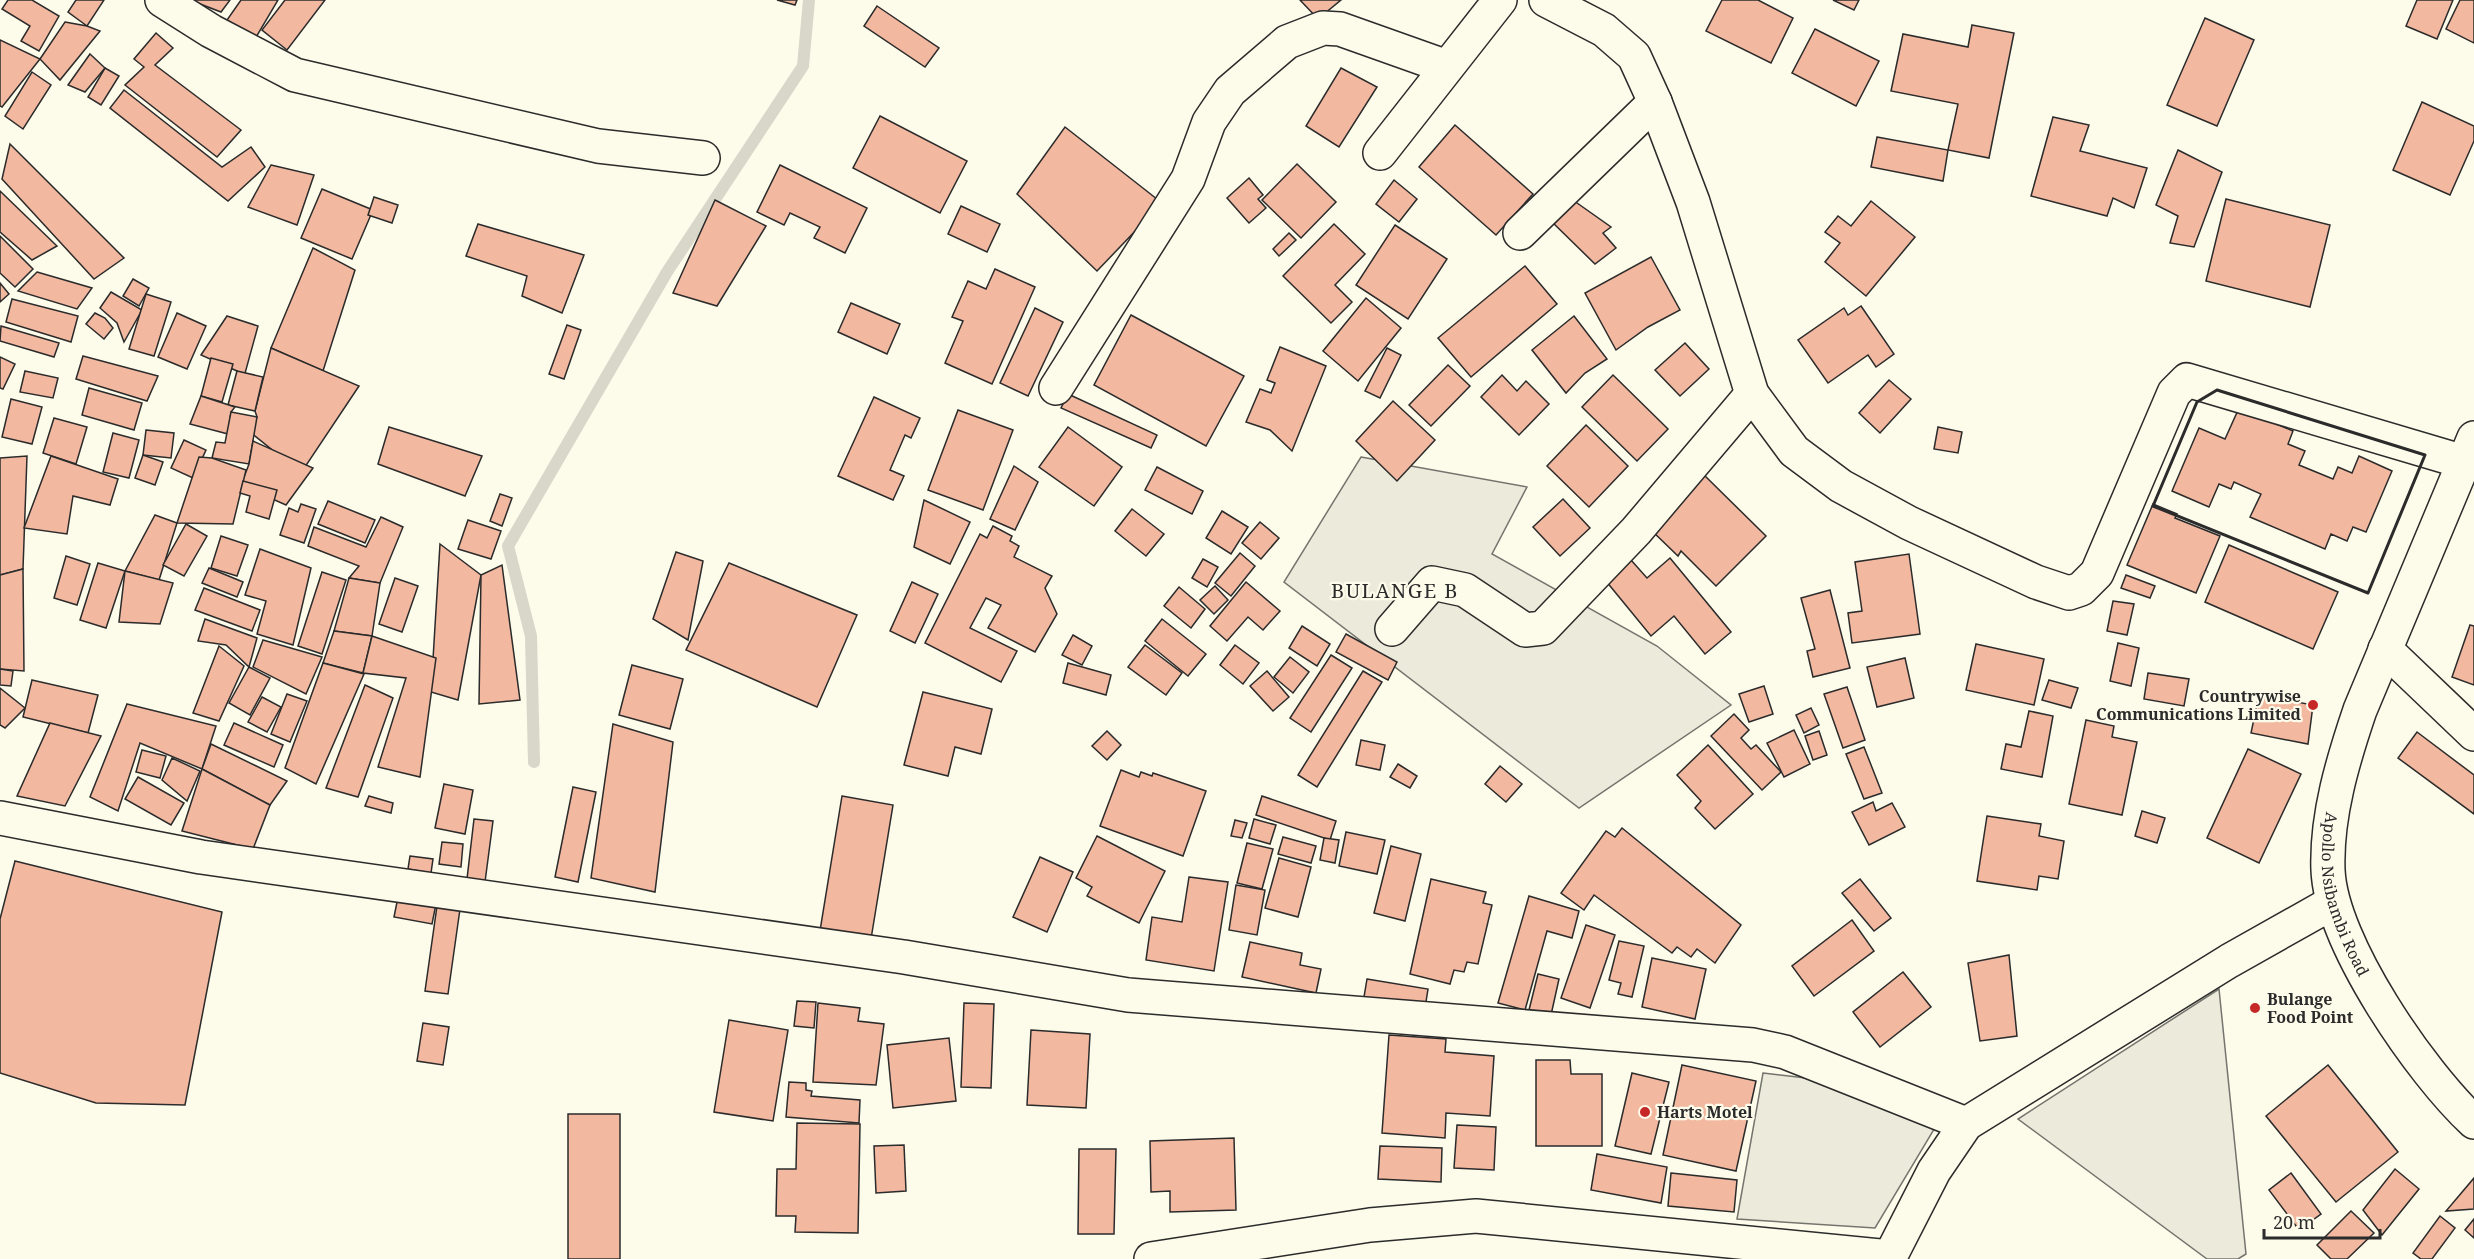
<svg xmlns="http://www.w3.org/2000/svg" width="2474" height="1259" viewBox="0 0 2474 1259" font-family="'Noto Serif',serif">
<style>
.green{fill:#ecebdb;stroke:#74746e;stroke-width:1.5}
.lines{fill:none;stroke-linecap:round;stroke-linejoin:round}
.stream{stroke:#d8d7c9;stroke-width:12}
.building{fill:#f2b8a0;stroke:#2b2b2b;stroke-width:1.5}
.street-casing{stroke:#2b2b2b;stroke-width:36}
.secondary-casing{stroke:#2b2b2b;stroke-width:36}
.street{stroke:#fdfbea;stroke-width:33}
.secondary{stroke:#fdfbea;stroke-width:33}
.wall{stroke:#2b2b2b;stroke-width:3}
.poi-dot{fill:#c62828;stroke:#fdfbea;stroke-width:2}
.labels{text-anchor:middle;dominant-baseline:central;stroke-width:4.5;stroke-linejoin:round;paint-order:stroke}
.poi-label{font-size:16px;font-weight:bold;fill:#2b2b2b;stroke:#fdfbea;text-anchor:start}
.street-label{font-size:16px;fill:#2b2b2b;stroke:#fdfbea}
.quarter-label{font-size:20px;letter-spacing:1.5px;fill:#2b2b2b;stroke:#fdfbea}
</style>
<rect width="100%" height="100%" fill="#fdfbea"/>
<g class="green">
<polygon points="1361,457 1527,487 1492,554 1657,646 1731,705 1579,808 1284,582"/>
<polygon points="2219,989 2246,1254 2238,1259 2207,1259 2018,1119"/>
<polygon points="1763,1073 1806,1078 1939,1121 1875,1228 1737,1219"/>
</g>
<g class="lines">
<polyline class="stream" points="534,762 531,636 508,546 667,272 803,66 809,0"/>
</g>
<g class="building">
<polygon points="8,0 32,0 59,16 39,51 21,41 30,26 2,9"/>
<polygon points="76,0 104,0 87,26 68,12"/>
<polygon points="196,0 230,0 221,12 195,2"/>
<polygon points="241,0 278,0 255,39 227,20"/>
<polygon points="285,0 325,0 287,50 262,30"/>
<polygon points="777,0 797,0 795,5"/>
<polygon points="1300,0 1341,0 1318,19"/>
<polygon points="1722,0 1758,0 1793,18 1771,63 1706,31"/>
<polygon points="1833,0 1859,0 1854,10"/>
<polygon points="2417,0 2453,0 2437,39 2406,26"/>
<polygon points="2460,0 2474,0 2474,43 2446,29"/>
<polygon points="877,6 939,48 925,67 864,26"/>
<polygon points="2205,18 2254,40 2217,126 2167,105"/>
<polygon points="65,22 87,26 100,31 60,80 40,59"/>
<polygon points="1972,25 2014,33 1989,158 1948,150 1958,104 1891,91 1903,34 1968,47"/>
<polygon points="1815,29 1879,61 1856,106 1792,73"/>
<polygon points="156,33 173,48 155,65 241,130 217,157 125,85 144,67 134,59"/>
<polygon points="0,40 40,59 2,107 0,106"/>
<polygon points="90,54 105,68 85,92 68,85"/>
<polygon points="105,68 119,76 101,105 88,97"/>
<polygon points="1341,68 1377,87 1339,147 1306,126"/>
<polygon points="32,72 51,85 23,129 5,116"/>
<polygon points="124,90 222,167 251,147 265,167 228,201 110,108"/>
<polygon points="2422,102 2474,126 2474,141 2450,195 2393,170"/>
<polygon points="880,116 967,161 940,213 853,168"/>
<polygon points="2053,117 2089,125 2080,151 2147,168 2134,208 2113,198 2107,216 2031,196"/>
<polygon points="1455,125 1533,194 1496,235 1419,167"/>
<polygon points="1065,127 1162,203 1097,271 1017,194"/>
<polygon points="1877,137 1948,150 1943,181 1871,167"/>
<polygon points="10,144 124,258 94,279 2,179"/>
<polygon points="2178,150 2222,172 2194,247 2170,243 2178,216 2156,205"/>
<polygon points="1297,164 1336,202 1301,238 1262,200"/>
<polygon points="271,165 314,175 297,225 248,207"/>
<polygon points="780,165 867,208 845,253 814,238 820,227 790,213 784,225 757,212"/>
<polygon points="1249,178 1263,195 1258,199 1266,208 1249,223 1227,198"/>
<polygon points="1394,180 1417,199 1399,222 1376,204"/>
<polygon points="322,189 373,210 352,259 301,238"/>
<polygon points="0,191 57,246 32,260 0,232"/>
<polygon points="374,197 398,205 392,223 368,215"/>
<polygon points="1570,198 1611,227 1603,233 1616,248 1595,264 1550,220"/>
<polygon points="2226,199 2330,225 2310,307 2206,281"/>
<polygon points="715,200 766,226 717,306 673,293"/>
<polygon points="1871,201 1915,237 1866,296 1825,262 1840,243 1825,232 1838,216 1851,226"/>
<polygon points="961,206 1000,224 987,252 948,234"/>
<polygon points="478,224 584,255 562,313 522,296 527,276 466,256"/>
<polygon points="1334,224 1365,254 1335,285 1352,302 1331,323 1283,276"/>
<polygon points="1395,225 1447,259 1408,319 1356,285"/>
<polygon points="1289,233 1296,240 1279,256 1273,249"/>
<polygon points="0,236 33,269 15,287 0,273"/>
<polygon points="313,248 355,270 323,371 271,348"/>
<polygon points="1651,257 1680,310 1648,327 1616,350 1585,293"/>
<polygon points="1525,266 1557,304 1471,377 1438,338"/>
<polygon points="995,269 1035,287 992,384 945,363 963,321 952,317 968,281 986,289"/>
<polygon points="37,272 92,288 77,309 18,291"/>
<polygon points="133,279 149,288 139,306 123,296"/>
<polygon points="0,283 9,294 0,302"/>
<polygon points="111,292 142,310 124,342 117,323 100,308"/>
<polygon points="146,294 171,302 154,356 129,349"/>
<polygon points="1366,298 1401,328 1358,381 1323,351"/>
<polygon points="12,299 78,316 71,342 6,322"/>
<polygon points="851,303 900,324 887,354 838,332"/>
<polygon points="1861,306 1894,354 1876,367 1868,355 1828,383 1798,340 1844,308 1848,315"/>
<polygon points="1035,308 1063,322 1028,396 1000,383"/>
<polygon points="95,313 105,318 113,328 104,339 86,324"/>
<polygon points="177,313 206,326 187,369 158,357"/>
<polygon points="1131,315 1244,376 1206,446 1094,385"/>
<polygon points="227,316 258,326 244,377 237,371 201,355"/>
<polygon points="1574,316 1607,359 1585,373 1566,393 1532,350"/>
<polygon points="567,325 581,330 564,379 549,374"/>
<polygon points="1,326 59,343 54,357 0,341"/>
<polygon points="1685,343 1709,369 1680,396 1655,370"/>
<polygon points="1280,347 1326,366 1292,451 1270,430 1246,422 1260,389 1271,393 1275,383 1267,380"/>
<polygon points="271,348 359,386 301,473 250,432 257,417 255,411"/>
<polygon points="1387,348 1401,355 1380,398 1365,391"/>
<polygon points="83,356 158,376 147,401 76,379"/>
<polygon points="0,357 15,364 3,389 0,388"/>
<polygon points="211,358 233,364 222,402 201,396"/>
<polygon points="1448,365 1470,386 1431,426 1409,405"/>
<polygon points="25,371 58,378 53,398 20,392"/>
<polygon points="237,371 263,377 255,411 228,405"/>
<polygon points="1502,375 1517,391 1526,381 1549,404 1519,435 1481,397"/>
<polygon points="1613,375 1668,429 1637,461 1582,407"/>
<polygon points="1889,380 1911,399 1880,433 1859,413"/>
<polygon points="89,388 142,403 134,430 82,415"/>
<polygon points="1068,394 1157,435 1151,448 1061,408"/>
<polygon points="201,396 235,407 231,412 228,434 190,424"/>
<polygon points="874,397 920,418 911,438 905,435 890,470 904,476 893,500 838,476"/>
<polygon points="11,399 42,407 32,444 2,437"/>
<polygon points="1393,401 1435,440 1397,481 1356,441"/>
<polygon points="2239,408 2293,431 2288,444 2305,451 2299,465 2333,479 2338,467 2352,473 2359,456 2392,471 2366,532 2353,527 2347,541 2331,534 2325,549 2250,517 2261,494 2234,482 2231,489 2219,484 2209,507 2172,491 2199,428 2225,439"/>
<polygon points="958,410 1013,430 983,510 928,490"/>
<polygon points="231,412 257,417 249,464 212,458 216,442 225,443"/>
<polygon points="54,418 87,427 76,464 43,453"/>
<polygon points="1586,425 1628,466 1589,507 1547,466"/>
<polygon points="389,427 482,456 465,496 378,464"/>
<polygon points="1068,427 1122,467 1094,506 1039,467"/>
<polygon points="1938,427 1962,432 1958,453 1934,449"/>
<polygon points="146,430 174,433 171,458 143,455"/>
<polygon points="113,433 139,440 129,478 103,472"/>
<polygon points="184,440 206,450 193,478 171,468"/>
<polygon points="253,441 313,468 286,505 241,485 249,464"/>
<polygon points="143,455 163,462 155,485 135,478"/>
<polygon points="27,456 23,569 0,575 0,458"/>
<polygon points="51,456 118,479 110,505 73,496 67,534 24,528"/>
<polygon points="199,457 212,458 246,470 233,524 177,523"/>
<polygon points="1014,466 1038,482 1015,530 990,519"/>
<polygon points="1157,467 1203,491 1192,514 1145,490"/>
<polygon points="1702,473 1766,536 1716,586 1681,551 1678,556 1649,528"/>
<polygon points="243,481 277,490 269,519 246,512 250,496 240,493"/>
<polygon points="500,494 512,498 502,526 490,521"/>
<polygon points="1563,499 1590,528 1560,556 1533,527"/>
<polygon points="924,500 970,522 950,564 914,547"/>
<polygon points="328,501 375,520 365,543 318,524"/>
<polygon points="301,504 316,509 304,543 280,535 289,508 298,512"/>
<polygon points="2153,504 2177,514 2175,518 2220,536 2196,593 2127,565"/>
<polygon points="1132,509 1164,534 1146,556 1115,531"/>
<polygon points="1222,511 1248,527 1231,554 1206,538"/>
<polygon points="155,515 177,523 159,580 125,571"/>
<polygon points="381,517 403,527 380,583 349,578 359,566 308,546 314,527 366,547"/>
<polygon points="468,520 501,531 491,559 458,549"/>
<polygon points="1260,522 1279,538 1261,559 1242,543"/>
<polygon points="186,524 207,536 184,576 163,565"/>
<polygon points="993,526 1012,536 1010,541 1019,546 1014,557 1052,576 1045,588 1057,614 1035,652 988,628 1001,605 986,598 970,628 1017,651 1001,682 925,643 980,534 987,538"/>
<polygon points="221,536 248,545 237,576 211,568"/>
<polygon points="440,544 481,575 458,700 431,692"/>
<polygon points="2229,545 2338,592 2313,649 2205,602"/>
<polygon points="260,549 311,568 293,645 257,634 266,601 245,595"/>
<polygon points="676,552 703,561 688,640 653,619"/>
<polygon points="1240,553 1255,566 1231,596 1215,583"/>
<polygon points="1909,554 1920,634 1852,643 1848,613 1862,611 1855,562"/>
<polygon points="66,556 90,564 77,605 54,598"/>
<polygon points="1670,558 1731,632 1705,654 1674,616 1651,636 1606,581 1631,560 1647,578"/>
<polygon points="1203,559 1218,567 1207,587 1192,578"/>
<polygon points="98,563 125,571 106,628 80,620"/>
<polygon points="729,563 857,615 817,707 686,650"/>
<polygon points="502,565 520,700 479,704 481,575"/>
<polygon points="209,568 243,582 237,597 202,583"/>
<polygon points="23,569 24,671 0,669 0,575"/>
<polygon points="125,571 173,583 160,624 119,622"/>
<polygon points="322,572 346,580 322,654 298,646"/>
<polygon points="2126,575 2155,586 2150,598 2121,588"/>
<polygon points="349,578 380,583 372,636 334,631"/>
<polygon points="395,578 418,586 402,632 379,624"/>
<polygon points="912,582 938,594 915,643 890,631"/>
<polygon points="1246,582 1280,611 1263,630 1248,617 1227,641 1210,626"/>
<polygon points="1215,586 1228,600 1214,614 1200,600"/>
<polygon points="1179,587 1205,609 1191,628 1164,606"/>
<polygon points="204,588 260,610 252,631 195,610"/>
<polygon points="1830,590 1850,668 1813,677 1807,651 1815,649 1801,598"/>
<polygon points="2113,601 2134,604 2127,635 2107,631"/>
<polygon points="205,619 257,638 249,667 226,645 198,641"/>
<polygon points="1162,619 1206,654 1188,676 1145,641"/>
<polygon points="2470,625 2474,626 2474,685 2452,677"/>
<polygon points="1302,626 1330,644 1317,666 1289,648"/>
<polygon points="334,631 372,636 363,673 323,663"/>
<polygon points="1346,634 1397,662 1388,680 1336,652"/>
<polygon points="1073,635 1092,646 1082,665 1062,655"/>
<polygon points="372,636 436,658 420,777 378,767 406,678 363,673"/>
<polygon points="263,640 322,657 306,694 253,667"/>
<polygon points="2118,643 2139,648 2131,686 2110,681"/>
<polygon points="1976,644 2044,659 2034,705 1966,690"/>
<polygon points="1145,645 1182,673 1166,695 1128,667"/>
<polygon points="1235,645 1259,663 1243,684 1220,665"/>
<polygon points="219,646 244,666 219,721 193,713"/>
<polygon points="1331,655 1352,668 1311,732 1290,718"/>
<polygon points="1290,657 1309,672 1293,693 1274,677"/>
<polygon points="1905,658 1914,698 1877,707 1867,667"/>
<polygon points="323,663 364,674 316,784 285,768"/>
<polygon points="1068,663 1111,675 1106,695 1063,683"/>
<polygon points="632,665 683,679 670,729 619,715"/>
<polygon points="249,667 270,678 250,715 229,703"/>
<polygon points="0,669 13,671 11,686 0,685"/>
<polygon points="1267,671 1289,697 1273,711 1250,686"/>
<polygon points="1363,671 1382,682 1317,787 1298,775"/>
<polygon points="2148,673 2189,679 2184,706 2144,699"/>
<polygon points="32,680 98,695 88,733 23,717"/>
<polygon points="2049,680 2078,688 2071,708 2042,700"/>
<polygon points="365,685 393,698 358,797 326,788"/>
<polygon points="1764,686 1773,714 1749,722 1739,694"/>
<polygon points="1847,687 1865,740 1843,748 1824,694"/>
<polygon points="0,688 25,708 5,728 0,725"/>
<polygon points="923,692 992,709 981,754 955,747 948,776 904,765"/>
<polygon points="287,694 307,701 290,742 271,734"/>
<polygon points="2259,695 2313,705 2308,744 2251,733"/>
<polygon points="262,697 281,707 267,732 248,722"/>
<polygon points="127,704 216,726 202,769 140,743 118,811 90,797"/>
<polygon points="1811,708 1819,725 1804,733 1796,715"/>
<polygon points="2029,711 2053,716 2042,777 2001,769 2006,744 2021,747"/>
<polygon points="1734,714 1749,730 1741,738 1751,749 1756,745 1781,772 1762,790 1711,736"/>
<polygon points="2086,720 2114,726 2112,737 2137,742 2122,815 2069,804"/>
<polygon points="50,723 101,736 65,806 17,796"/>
<polygon points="234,723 283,745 274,767 224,745"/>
<polygon points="613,724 673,742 655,892 591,878"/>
<polygon points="1794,730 1810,764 1784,777 1767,743"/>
<polygon points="1107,731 1121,745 1107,760 1092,746"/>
<polygon points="1819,731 1827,755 1813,760 1805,736"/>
<polygon points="2417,732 2474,775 2474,814 2398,758"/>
<polygon points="1361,740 1385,745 1380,770 1356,765"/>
<polygon points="211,744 287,781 270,805 202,769"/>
<polygon points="1708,745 1753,794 1715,829 1695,808 1701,801 1677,775"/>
<polygon points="1864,747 1882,793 1864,799 1846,754"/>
<polygon points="2248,749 2301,774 2259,863 2207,838"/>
<polygon points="142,750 166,756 160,778 136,772"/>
<polygon points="172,758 200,771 187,801 162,780"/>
<polygon points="1398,764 1417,776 1410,788 1390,777"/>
<polygon points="1500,766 1522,784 1506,802 1485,784"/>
<polygon points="202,769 270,805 253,849 182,831"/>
<polygon points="1121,770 1139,777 1141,772 1152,776 1153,773 1206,791 1183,856 1100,826"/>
<polygon points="138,777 184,803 171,825 125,799"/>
<polygon points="444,784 473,790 465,834 435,828"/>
<polygon points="573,787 596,792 578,882 555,877"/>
<polygon points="369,796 393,803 391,813 365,806"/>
<polygon points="842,796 893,805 870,945 819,937"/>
<polygon points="1262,796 1336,821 1330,840 1256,815"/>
<polygon points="1873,802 1876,811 1892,803 1905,827 1869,845 1852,812"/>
<polygon points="2142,811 2165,818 2157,843 2135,836"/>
<polygon points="1987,816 2041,824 2039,836 2064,841 2058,879 2039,876 2037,890 1977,881"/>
<polygon points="474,819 493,821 485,882 467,879"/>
<polygon points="1254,819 1276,825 1270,844 1249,838"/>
<polygon points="1235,820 1247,823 1242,838 1231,836"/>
<polygon points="1622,828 1741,925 1715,963 1697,949 1691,957 1677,947 1672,953 1594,895 1584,910 1561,893 1606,831 1615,837"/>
<polygon points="1346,832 1385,840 1377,874 1339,866"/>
<polygon points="1097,836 1165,871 1139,923 1087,896 1092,887 1076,878"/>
<polygon points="1283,837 1316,846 1311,863 1278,854"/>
<polygon points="1324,838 1339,840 1335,863 1320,860"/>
<polygon points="442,842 463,844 461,867 439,864"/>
<polygon points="1247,843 1273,849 1262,889 1237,883"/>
<polygon points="1391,846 1421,854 1405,921 1374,913"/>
<polygon points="410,856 433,859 431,873 408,869"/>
<polygon points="1040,857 1073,872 1047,932 1013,917"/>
<polygon points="1279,858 1311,867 1298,917 1265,908"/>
<polygon points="15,861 222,912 185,1105 96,1103 0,1073 0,919"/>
<polygon points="1189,877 1228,882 1214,971 1146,960 1152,917 1182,922"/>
<polygon points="1431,879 1486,892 1483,903 1492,905 1478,964 1467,962 1464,972 1454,970 1450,984 1410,974"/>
<polygon points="1860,879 1891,918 1874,931 1842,893"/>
<polygon points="1236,885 1265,890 1257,935 1229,930"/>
<polygon points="400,887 438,894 432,924 394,917"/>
<polygon points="1529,896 1579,911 1572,938 1547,931 1525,1010 1498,1003"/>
<polygon points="437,906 460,909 448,994 425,991"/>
<polygon points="1852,920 1874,951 1814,996 1792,966"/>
<polygon points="1586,925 1615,935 1590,1008 1561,998"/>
<polygon points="1619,941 1644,946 1632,997 1618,994 1621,983 1609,980"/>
<polygon points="1250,942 1302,953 1300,965 1321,969 1316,993 1242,977"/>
<polygon points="2009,955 2017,1036 1980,1041 1968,963"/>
<polygon points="1652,958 1706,969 1695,1019 1642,1007"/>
<polygon points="1903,972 1931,1007 1880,1047 1853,1012"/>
<polygon points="1538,974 1559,979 1551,1015 1529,1010"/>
<polygon points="1367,979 1428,989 1425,1008 1364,997"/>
<polygon points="797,1001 816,1002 814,1028 794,1026"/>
<polygon points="818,1003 860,1008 858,1021 884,1024 876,1085 813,1082"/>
<polygon points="964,1003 994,1004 991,1088 961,1087"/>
<polygon points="729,1020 788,1030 773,1121 714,1112"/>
<polygon points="423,1023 449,1027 443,1065 417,1061"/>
<polygon points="1031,1030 1090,1034 1086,1108 1027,1105"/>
<polygon points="1389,1035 1446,1039 1445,1052 1494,1056 1490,1116 1446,1113 1445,1138 1382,1133"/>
<polygon points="949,1038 956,1101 893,1108 887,1045"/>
<polygon points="1536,1060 1570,1060 1571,1074 1602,1074 1602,1146 1536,1146"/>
<polygon points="1682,1065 1756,1081 1736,1171 1663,1155"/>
<polygon points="2328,1065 2398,1152 2336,1202 2266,1116"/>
<polygon points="1632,1073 1669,1082 1651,1154 1615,1146"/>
<polygon points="789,1082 806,1083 806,1090 812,1091 811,1096 860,1100 859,1123 786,1117"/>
<rect x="568" y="1114" width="52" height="145"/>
<polygon points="797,1123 860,1124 858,1233 795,1232 796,1216 776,1216 777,1169 796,1169"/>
<polygon points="1457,1125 1496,1127 1494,1170 1454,1168"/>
<polygon points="1234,1138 1236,1210 1170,1212 1170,1191 1151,1192 1150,1141"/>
<polygon points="904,1145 906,1191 876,1193 874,1146"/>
<polygon points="1380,1146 1442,1148 1441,1182 1378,1179"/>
<polygon points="1079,1149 1116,1149 1114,1234 1078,1234"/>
<polygon points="1597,1154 1667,1167 1661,1203 1591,1190"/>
<polygon points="2395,1169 2419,1189 2382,1235 2363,1210"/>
<polygon points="1671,1173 1737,1180 1734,1212 1668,1206"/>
<polygon points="2291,1173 2321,1214 2299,1230 2269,1190"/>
<polygon points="2474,1178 2474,1209 2446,1211"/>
<polygon points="2351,1211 2374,1233 2347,1259 2331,1259 2317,1245"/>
<polygon points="2440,1216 2455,1228 2432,1259 2421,1259 2413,1253"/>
<polygon points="2474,1219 2474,1238 2465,1230"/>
</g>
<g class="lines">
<g class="street-casing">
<g id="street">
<polyline points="162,0 211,31 295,75 598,146 703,158"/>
<polyline points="1546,0 1604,30 1634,56 1655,102 1693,202 1752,394 1794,451 1841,486 1909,523 2036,582 2069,593 2081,589 2097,573 2174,393 2187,380 2464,462"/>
<polyline points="1380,153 1500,0"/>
<polyline points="1520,233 1655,102"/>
<polyline points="1056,388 1188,179 1209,122 1230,91 1287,42 1323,28 1340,29 1447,67"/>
<polyline points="1392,629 1432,583 1465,590 1525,630 1543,628 1636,531 1752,394"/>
<polyline points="2385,649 2474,734"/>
<polyline points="0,818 201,857 904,957 1128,995 1753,1045 1785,1052 1966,1124"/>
<polyline points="1151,1259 1370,1225 1476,1216 1890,1257"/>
<polyline points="1889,1259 1934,1171 1966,1124 2229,961 2332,903"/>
</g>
</g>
<g class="secondary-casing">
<g id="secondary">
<path id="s1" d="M2474,438L2360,710C2343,760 2326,816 2328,870C2331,943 2421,1073 2474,1122"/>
</g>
</g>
<use href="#street" class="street"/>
<use href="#secondary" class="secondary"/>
<polygon class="wall" points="2217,390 2425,455 2368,593 2153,506 2197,402"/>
</g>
<g class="poi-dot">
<circle cx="2313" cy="705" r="6"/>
<circle cx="2255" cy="1008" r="6"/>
<circle cx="1645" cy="1112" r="6"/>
</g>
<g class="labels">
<g class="poi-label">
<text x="2301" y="696" text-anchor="end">Countrywise<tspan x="2301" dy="18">Communications Limited</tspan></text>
<text x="2267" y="999">Bulange<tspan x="2267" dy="18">Food Point</tspan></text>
<text x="1657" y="1112">Harts Motel</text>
</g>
<g class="street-label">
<text stroke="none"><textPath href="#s1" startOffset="486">Apollo Nsibambi Road</textPath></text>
</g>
<g class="quarter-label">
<text x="1395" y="590">BULANGE B</text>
</g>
</g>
<path d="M2264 1229v9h116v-9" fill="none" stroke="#2b2b2b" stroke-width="3"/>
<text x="2273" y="1229" font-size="18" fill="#2b2b2b" stroke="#fdfbea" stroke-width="4.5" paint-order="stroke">20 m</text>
</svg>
